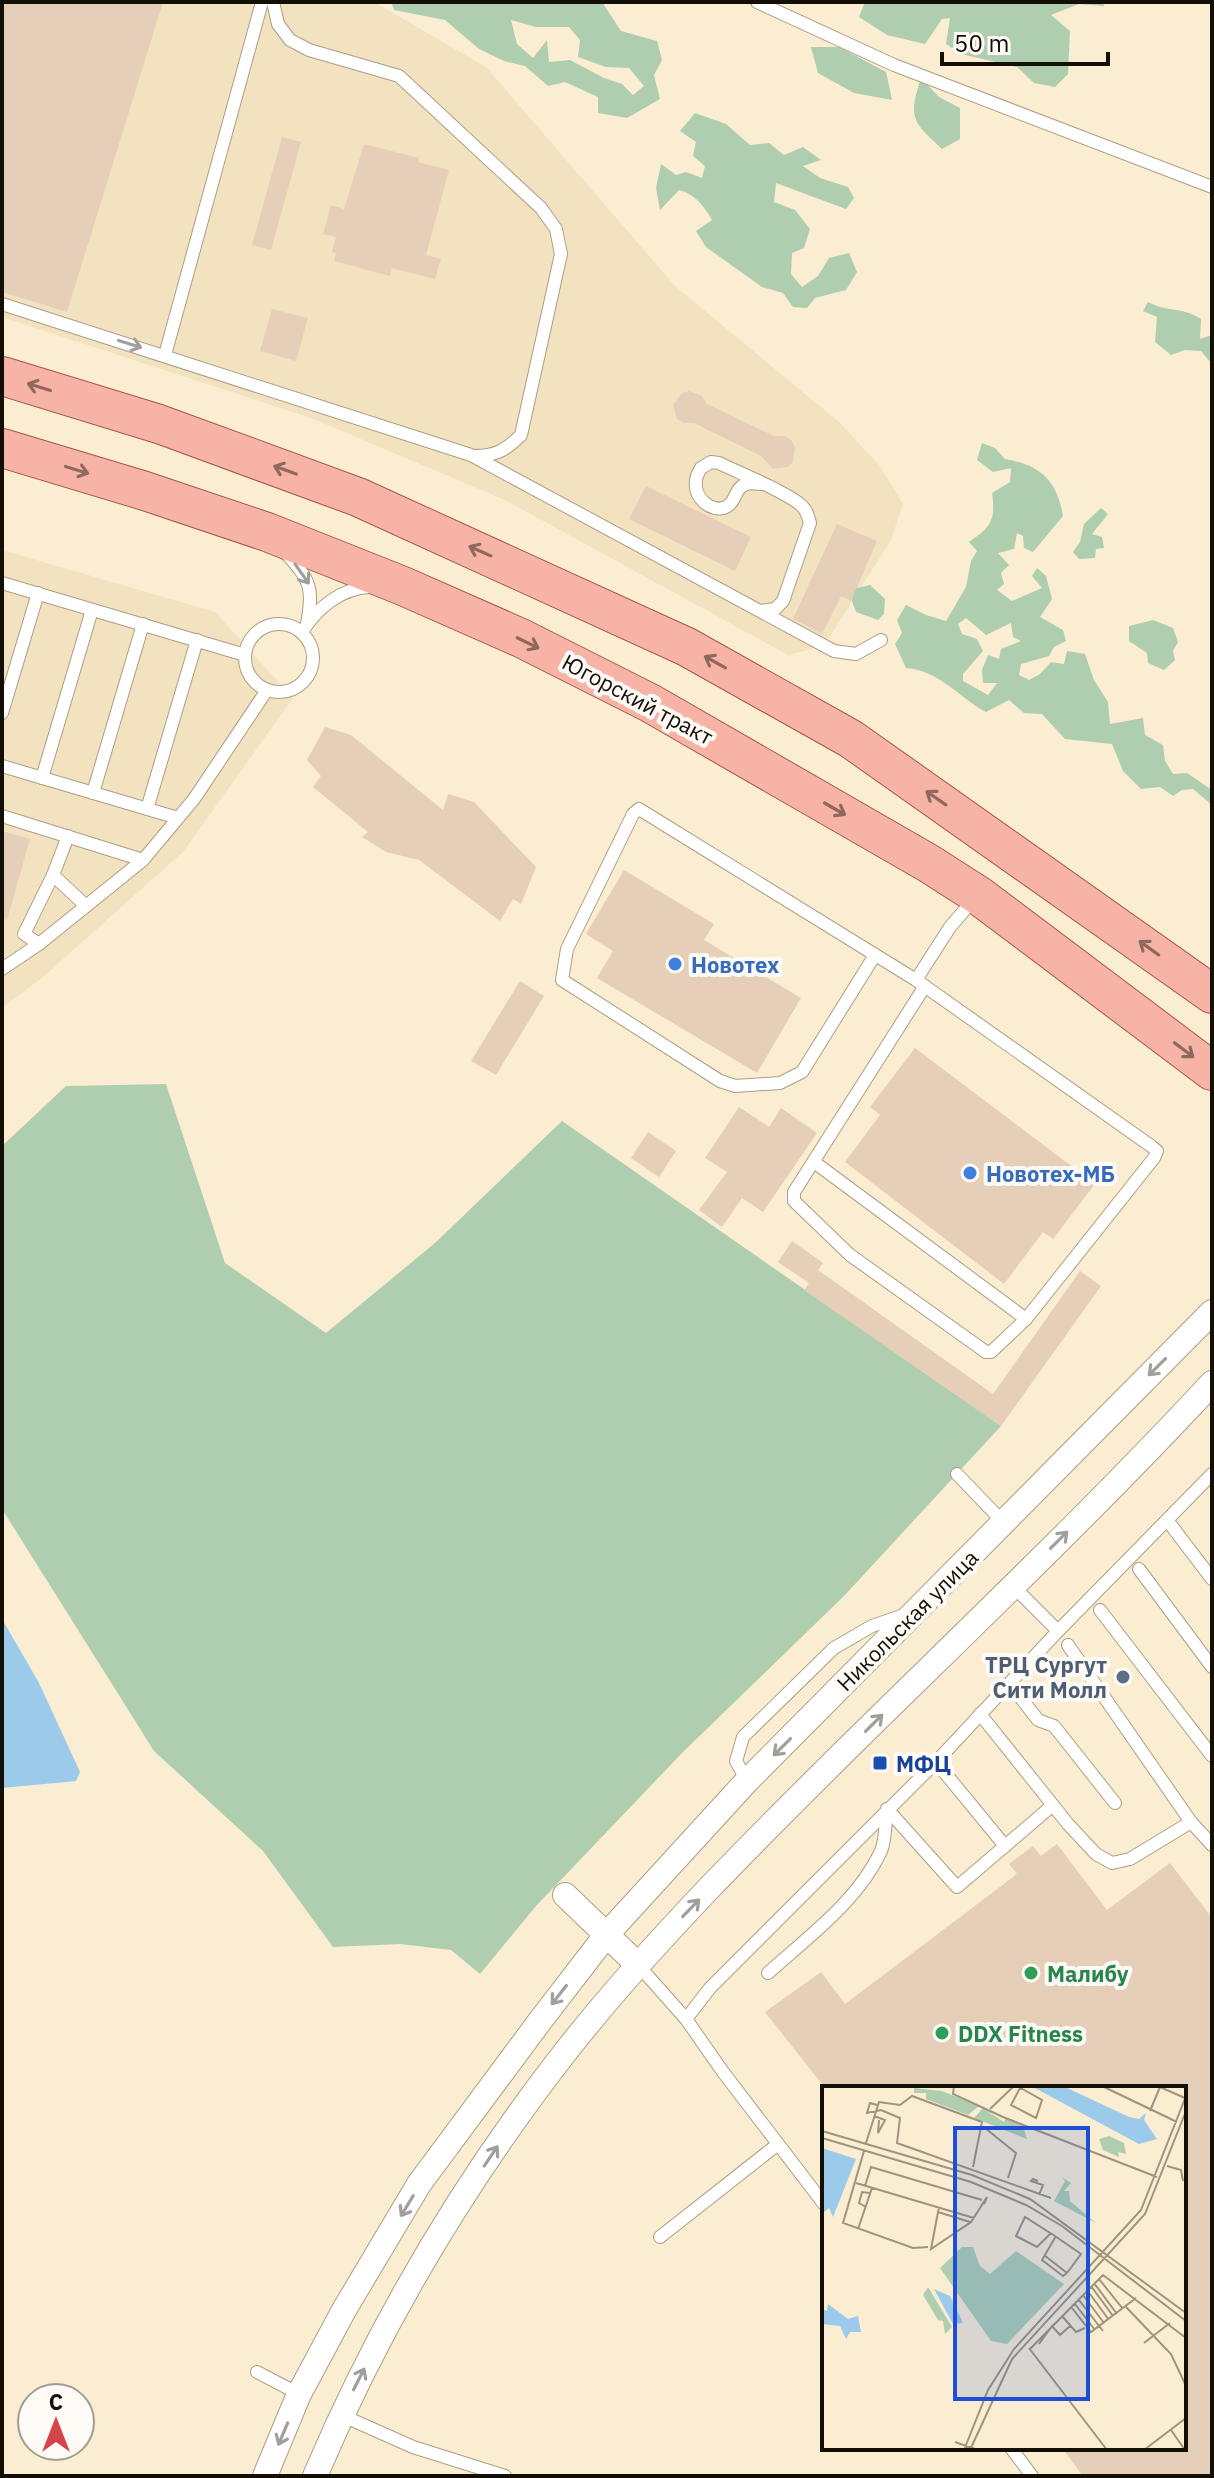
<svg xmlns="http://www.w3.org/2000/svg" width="1214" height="2478" viewBox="0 0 1214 2478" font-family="'IBM Plex Sans',sans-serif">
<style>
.built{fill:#f3e2bf}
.green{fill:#afceb0;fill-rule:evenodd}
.water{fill:#9bcaea}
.building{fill:#e6cfb8}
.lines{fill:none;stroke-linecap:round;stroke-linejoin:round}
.service-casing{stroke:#ab9e84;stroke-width:14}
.minor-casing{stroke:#ab9e84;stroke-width:26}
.primary-casing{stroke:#a35948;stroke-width:40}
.service{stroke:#fff;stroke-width:12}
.minor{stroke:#fff;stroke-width:24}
.primary{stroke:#f7b3a6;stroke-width:38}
.oneway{stroke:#a19f9b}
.oneway2{stroke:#90695e}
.shop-dot{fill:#3f7fe0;stroke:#fefbf6;stroke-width:3}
.service-dot{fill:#5c6f8a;stroke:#fefbf6;stroke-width:3}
.transit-dot{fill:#1a4fb4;stroke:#fefbf6;stroke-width:3}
.leisure-dot{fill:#2e9e5b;stroke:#fefbf6;stroke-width:3}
.labels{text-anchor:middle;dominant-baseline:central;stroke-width:8;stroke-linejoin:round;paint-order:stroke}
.street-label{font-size:22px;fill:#130f06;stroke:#fefbf6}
.shop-label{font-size:22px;font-weight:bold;fill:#366cbe;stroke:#fefbf6;text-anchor:start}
.service-label{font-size:22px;font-weight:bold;fill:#4e5e75;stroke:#fefbf6;text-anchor:end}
.transit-label{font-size:22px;font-weight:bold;fill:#164399;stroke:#fefbf6;text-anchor:start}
.leisure-label{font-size:22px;font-weight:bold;fill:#27864d;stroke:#fefbf6;text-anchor:start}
.inset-road{fill:none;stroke:#9e9480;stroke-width:2}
.view{fill:#1d4ed8;fill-opacity:0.15;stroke:#1d4ed8;stroke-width:4}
.inset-edge{fill:none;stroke:#130f06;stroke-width:4}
</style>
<rect width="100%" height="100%" fill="#fbedd1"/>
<g class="built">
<polygon points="2,2 374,2 486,67 675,286 839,422 879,465 903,504 891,540 824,646 788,655 505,500 311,418 2,317"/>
<polygon points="2,550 215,612 293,698 183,852 43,977 2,1008"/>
</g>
<g class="green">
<path d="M391,2H602L621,31L657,41L662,60L654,75L660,99L627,118L598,113V97L565,82L548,86L525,66L504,61L479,49L445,20L394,10ZM511,20L536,27H569L580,40L578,57L606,67L629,68L644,86L633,95L622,84L604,78L570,60L549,62L547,40L533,58L517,44Z"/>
<polygon points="865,2 1103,2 1104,6 1079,4 1051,15 1070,31 1068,74 1055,87 1034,83 1017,67 961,54 946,44 950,18 942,19 925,44 887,35 859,17"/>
<polygon points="811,47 839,47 886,72 892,100 854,93 818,73"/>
<path d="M921,78L939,97L960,108V139L942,149C912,121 908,118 921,78Z"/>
<path d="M695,113L726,124L750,145L769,143L784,155L803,147L821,160L803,166L820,178L848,187L854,198L846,209L776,183L774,202L795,210L810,229L804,248L792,253L791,274L802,287L818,276L829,258L849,253L857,272L846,290L815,298L807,308L793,307L783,293L762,287L706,247L696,231L712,220C704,206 695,194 679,190L660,210L656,188L661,164L676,175L686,172L702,178L705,166L693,156L696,142L680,131Z"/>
<path d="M1148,302C1168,313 1181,306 1201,319L1200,339L1212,335V364L1201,351L1185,350L1171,355L1155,342L1157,317L1143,311Z"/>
<path d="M982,443L995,448L1005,459C1040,465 1057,480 1063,516L1033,552L1024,548L1023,536L1017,533L1014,549L998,553L1009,565L1001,573L1004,584L997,590L1012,601L1042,588L1032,576L1037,568L1046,576L1052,599L1040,617L1063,630L1066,641L1054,647L1049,656L1021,664L1019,675L1029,680L1040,674L1051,662L1064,664L1067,651L1085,654L1094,680L1108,702L1110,724L1143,718L1145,735L1163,745L1165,761L1173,774L1187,773L1212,790V805L1193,789L1182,790L1173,796L1160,787L1141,789L1123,771L1112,744L1065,739L1042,714L1024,713L1009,700L986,712C957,696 940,671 906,668L895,644L902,633L897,620L906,605L926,615L946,621L966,587L971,561L977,551L969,542C991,527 996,520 992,493L1010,482L1011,468L993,472L977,460ZM966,618L986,635L1011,623L1013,637L1021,641L1001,649L999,659L988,655L982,670L983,683H997L988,695L963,681V674L983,651L977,639L962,634L958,624Z"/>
<polygon points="1101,508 1108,514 1092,534 1102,537 1104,548 1096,549 1095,558 1079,559 1073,552 1080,542 1084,524"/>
<polygon points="870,585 885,599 884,614 878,620 856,612 852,601 853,589"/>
<polygon points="1153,620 1173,628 1178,642 1173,651 1175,660 1164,670 1148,663 1147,653 1129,641 1129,626"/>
<polygon points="166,1084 225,1263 326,1333 435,1243 562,1121 1001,1426 845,1595 682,1753 536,1906 480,1974 451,1950 400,1944 333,1947 263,1851 154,1751 2,1509 2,1146 66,1086"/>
</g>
<polygon class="water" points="2,1619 39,1683 80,1772 76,1781 2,1788"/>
<g class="building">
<polygon points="2,2 163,2 67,312 2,292"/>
<polygon points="282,137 301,142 271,250 252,245"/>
<polygon points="364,144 419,158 418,162 449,170 426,255 441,259 435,279 392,268 390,276 334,261 336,253 332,252 336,237 323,234 331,205 344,209"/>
<polygon points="272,309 308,318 296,361 260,351"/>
<polygon points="689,391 702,396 707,404 774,436 785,436 791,440 795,447 793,462 788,467 773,469 761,456 694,423 684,423 677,419 673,405 682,393"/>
<polygon points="646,486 751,537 735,571 629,519"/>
<polygon points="837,524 877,541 851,601 841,596 822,634 793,619"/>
<polygon points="325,727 351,735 443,810 448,794 474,802 536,867 521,904 513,899 500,921 419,860 386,852 362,837 368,832 313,787 321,776 307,760"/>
<polygon points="2,831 30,839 7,920 2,919"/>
<polygon points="624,870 714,924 704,940 801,998 757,1073 597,978 613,951 586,934"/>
<polygon points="520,981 544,996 496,1075 471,1061"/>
<polygon points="915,1048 1095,1184 1053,1239 1043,1232 1004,1284 845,1162 880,1115 870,1107"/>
<polygon points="739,1107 769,1127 781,1108 817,1133 763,1212 742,1198 722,1227 699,1210 727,1172 705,1158"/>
<polygon points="648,1132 676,1151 659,1177 631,1158"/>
<polygon points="792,1241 823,1263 818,1270 993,1394 1080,1271 1101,1286 1001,1426 804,1290 809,1283 778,1262"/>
<polygon points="1057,1844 1107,1910 1170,1863 1212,1918 1212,2476 1083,2476 1062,2448 1184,2448 1184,2088 825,2088 765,2012 821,1972 845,2004 1017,1874 1009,1864 1033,1846 1041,1856"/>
</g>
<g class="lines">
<g class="service-casing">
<g id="service">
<path d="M273,2L278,24L290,40L309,50L399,76L541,208L556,229L561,254L521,435C506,450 496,456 474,456"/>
<polyline points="757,2 894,65 1212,187"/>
<polyline points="2,304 471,455 834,651 856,654 881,640"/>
<polyline points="165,355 262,2"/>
<path d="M760,484C753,483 747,482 741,487C736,491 735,499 730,504C718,516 697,502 696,487C695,480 697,474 701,468L711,462L719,463C739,473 787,492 802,506C807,511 808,516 810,523L783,601L775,609L761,611"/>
<path d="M285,552C310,580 314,587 307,624"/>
<polyline points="2,583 245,655"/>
<circle cx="279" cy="658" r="34"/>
<path d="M302,632C317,608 341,588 370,587"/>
<polyline points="2,713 38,593"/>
<polyline points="2,766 178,818"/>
<polyline points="42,778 92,610"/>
<polyline points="93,793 143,624"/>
<polyline points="147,809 197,640"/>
<polyline points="2,816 143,860"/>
<polyline points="53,875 85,905"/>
<polyline points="39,944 24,934 53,875 68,836"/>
<polyline points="875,955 802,1072 780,1083 735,1086 720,1081 562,980 567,949 633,814 639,809 916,980 1151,1146 1157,1151 1154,1158 1026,1319 991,1352 986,1352 850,1255 794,1201 794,1192 925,986"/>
<polyline points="2,969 39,944 143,860 194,799 267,690"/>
<polyline points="916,980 950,927 975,898"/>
<polyline points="814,1162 1026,1319"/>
<polyline points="957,1474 1003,1522"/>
<polyline points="1167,1520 1212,1579"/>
<polyline points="1139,1569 1212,1667"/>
<polyline points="1013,1586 1058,1631"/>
<polyline points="1100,1610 1212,1756"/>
<polyline points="1068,1645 1191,1822 1212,1845"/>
<polyline points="1010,1684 1038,1720 1054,1726 1115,1803"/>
<polyline points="980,1714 1068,1824 1096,1854 1112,1863 1130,1859 1191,1822"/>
<polyline points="936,1762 1005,1846"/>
<polyline points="747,1781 736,1761 743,1737 834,1648 872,1626 904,1615"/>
<polyline points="887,1809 957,1887 1053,1805"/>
<polyline points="638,1965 686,2019 723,2072 824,2204"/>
<path d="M768,1973C808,1937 858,1901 881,1851C886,1840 885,1822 887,1809"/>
<polyline points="686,2019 710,1988 936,1762 1058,1631 1212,1474"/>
<polyline points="660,2237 778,2144"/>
<polyline points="257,2372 299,2394"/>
<polyline points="341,2415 413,2447 505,2476"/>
<polyline points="1011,2448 1032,2476"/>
</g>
</g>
<g class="minor-casing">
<g id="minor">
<polyline points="565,1895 638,1965"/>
<polyline points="265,2476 299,2394 344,2310 419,2184 540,2021 607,1934 747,1781 1212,1312"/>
<path d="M315,2476C380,2323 467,2177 570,2046C656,1938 755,1840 853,1743C974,1624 1097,1507 1212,1383"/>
</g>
</g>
<g class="primary-casing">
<g id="primary">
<polyline points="2,376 159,424 358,497 687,647 851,739 1212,994"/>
<polyline points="2,448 145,491 267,532 403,586 521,638 650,703 928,863 978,895 1212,1071"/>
</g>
</g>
<use href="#service" class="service"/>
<use href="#minor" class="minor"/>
<use href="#primary" class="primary"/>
</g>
<defs><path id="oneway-shaft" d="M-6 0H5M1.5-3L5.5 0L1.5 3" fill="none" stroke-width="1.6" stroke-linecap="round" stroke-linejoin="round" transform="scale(2)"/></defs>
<g class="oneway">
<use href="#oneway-shaft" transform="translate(130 344) rotate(17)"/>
<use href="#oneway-shaft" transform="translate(302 574) rotate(55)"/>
<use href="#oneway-shaft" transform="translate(1157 1367) rotate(135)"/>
<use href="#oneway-shaft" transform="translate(1059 1540) rotate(-45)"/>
<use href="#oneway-shaft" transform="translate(874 1723) rotate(-45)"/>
<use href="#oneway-shaft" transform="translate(782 1747) rotate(135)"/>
<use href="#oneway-shaft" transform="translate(691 1908) rotate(-46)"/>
<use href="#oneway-shaft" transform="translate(559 1995) rotate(128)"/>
<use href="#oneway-shaft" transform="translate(491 2156) rotate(-56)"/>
<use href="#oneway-shaft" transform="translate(407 2206) rotate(121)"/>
<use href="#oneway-shaft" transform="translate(359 2379) rotate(-63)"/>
<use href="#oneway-shaft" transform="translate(283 2434) rotate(113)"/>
</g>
<g class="oneway2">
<use href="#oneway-shaft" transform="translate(39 387) rotate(-163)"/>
<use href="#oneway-shaft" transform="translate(77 470) rotate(17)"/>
<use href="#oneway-shaft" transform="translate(285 470) rotate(-160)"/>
<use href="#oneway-shaft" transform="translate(480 551) rotate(-156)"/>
<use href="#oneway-shaft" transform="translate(528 643) rotate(26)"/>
<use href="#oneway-shaft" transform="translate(715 662) rotate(-151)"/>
<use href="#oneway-shaft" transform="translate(936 798) rotate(-145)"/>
<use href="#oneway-shaft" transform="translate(835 809) rotate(30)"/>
<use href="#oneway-shaft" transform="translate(1149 948) rotate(-144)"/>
<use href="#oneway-shaft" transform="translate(1184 1050) rotate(37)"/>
</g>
<g class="shop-dot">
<circle cx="675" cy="964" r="8"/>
<circle cx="970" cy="1173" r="8"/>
</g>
<circle class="service-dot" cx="1123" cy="1677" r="8"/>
<rect class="transit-dot" x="872" y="1755" width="16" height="16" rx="4"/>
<g class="leisure-dot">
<circle cx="1031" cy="1973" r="8"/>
<circle cx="942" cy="2033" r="8"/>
</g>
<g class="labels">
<g class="street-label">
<text transform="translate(638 699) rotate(28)">Югорский тракт</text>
<text transform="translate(907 1620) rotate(-45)">Никольская улица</text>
</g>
<g class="shop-label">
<text x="691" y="964">Новотех</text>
<text x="986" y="1173">Новотех-МБ</text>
</g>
<g class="service-label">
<text x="1107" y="1664">ТРЦ Сургут<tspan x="1107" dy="25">Сити Молл</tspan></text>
</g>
<g class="transit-label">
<text x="896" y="1763">МФЦ</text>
</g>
<g class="leisure-label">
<text x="1047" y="1973">Малибу</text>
<text x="958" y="2033">DDX Fitness</text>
</g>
</g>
<g transform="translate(822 2086)">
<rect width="364" height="364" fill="#fbedd1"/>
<path d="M92,2L120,5L157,20L146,29L104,13V7H92ZM161,22L182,36L184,32L201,40L205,53L152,32ZM287,50L302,57L304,68L296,66L297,71L281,64L277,53ZM240,91L249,97L242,105H247L248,115L274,137L232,115L243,95ZM140,161H151L158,180L168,188L194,165L242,198L185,258L169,255L118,182ZM106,201L130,241L123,248L121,235L116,234L101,209Z" fill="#afceb0"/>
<path d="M209,0H241L307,31L317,33L324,27L322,34L335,53L317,58ZM0,62L34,73L11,131L7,122L0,128ZM112,203L128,210L141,237L131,238ZM6,218L26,233L36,230L39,246H28L24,253L18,240L0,238V223L5,225Z" fill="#9bcaea"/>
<path class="inset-road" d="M132,0L131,8L181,31L335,91M195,0L220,14L214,32L189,19L198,2M280,0L355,36M338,1L363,12M55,19L48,17L45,27L59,24L78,32L75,57L229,112M168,23L192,0M328,25L338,1M52,30L63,34L56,47L57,34M163,42L194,67L186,92M0,45L150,89L208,113L364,227M0,52L149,96L204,119L240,140L364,235M44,57L57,16L78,19L90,10L160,36L151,81M42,65L21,137L91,162L106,161M345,80L359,84L361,95M216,95L211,93L209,95L221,99L217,109M34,97L152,132M43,100L49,81L160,114M44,121L37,117L40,106L48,107M117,121L109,163L149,136L165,111L162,118M116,126L148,136M36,143L50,102M229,147L215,161L194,150L203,131L233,150L259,168L245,187M234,150L220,174L241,190L245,187M222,169L245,187M277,193L301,223M272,197L295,228M269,200L291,230M265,204L287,234M261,209L282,237M257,214L281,245M253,218L273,244M304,221L349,268L364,300M250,222L269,246L314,212M240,230L254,246L263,242M322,257L348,237M217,258L230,240L238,249L248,240M207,262L285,364M208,263L281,189L364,252M349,344L363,364M133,356L156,364M142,364L166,304L192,263L319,124L364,10M148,364L190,273L323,128L364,25M322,364L364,332"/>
<path class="view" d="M133,42H266V313H133Z"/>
<rect width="364" height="364" class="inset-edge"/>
</g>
<rect width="1214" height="2478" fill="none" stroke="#130f06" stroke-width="8"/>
<g transform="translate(56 2422)"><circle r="38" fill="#fefbf6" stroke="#a09d96" stroke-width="2"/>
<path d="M0-6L14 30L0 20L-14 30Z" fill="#d4444c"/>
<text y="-12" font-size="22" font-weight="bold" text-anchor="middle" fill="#130f06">С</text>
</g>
<path d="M942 52v12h166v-12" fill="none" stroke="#130f06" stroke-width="4"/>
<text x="954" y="52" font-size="24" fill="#130f06" stroke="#fefbf6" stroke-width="6" paint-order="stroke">50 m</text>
</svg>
